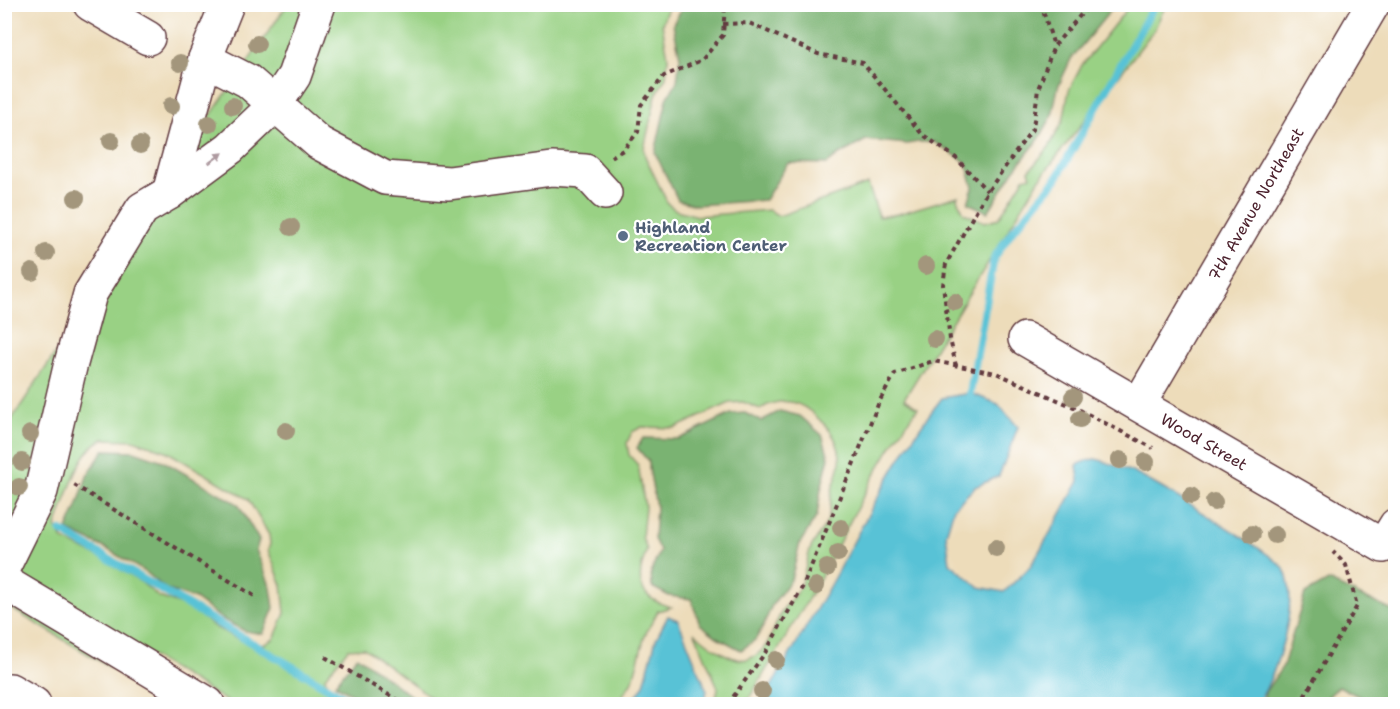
<svg xmlns="http://www.w3.org/2000/svg" width="1400" height="709" viewBox="0 0 1400 709" font-family="'Shantell Sans',sans-serif">
<style>
.green{fill:#99d184;stroke:#727858;stroke-width:1.5;fill-rule:evenodd}
.forest{fill:#7ab372;stroke:#62694e;stroke-width:1.5}
.water{fill:#59c2d6;stroke:#527080;stroke-width:1.5}
.lines{fill:none;stroke-linecap:round;stroke-linejoin:round}
.stream{stroke:#59c2d6;stroke-width:8}
.minor-casing{stroke:#623b40;stroke-width:36}
.path{stroke:#623b40;stroke-width:4;stroke-dasharray:4.5 4.5;stroke-linecap:butt}
.minor{stroke:#fff;stroke-width:33}
.tree{fill:#a3967c}
.oneway{fill:#ae9aa0}
.service-dot{fill:#5c6f8a;stroke:#fff;stroke-width:2}
.labels{text-anchor:middle;dominant-baseline:central;stroke-width:4.5;stroke-linejoin:round;paint-order:stroke}
.street-label{font-size:16px;fill:#4a1f2b;stroke:#fff}
.service-label{font-size:16px;font-weight:bold;fill:#4e5e75;stroke:#fff;text-anchor:start}
</style>
<rect width="100%" height="100%" fill="#fff"/>
<filter id="ink" filterUnits="userSpaceOnUse"><feTurbulence type="fractalNoise" baseFrequency=".0167" numOctaves="2"/><feDisplacementMap in="SourceGraphic" scale="12" xChannelSelector="R" yChannelSelector="G"/><feConvolveMatrix kernelMatrix="1 2 1 2 8 2 1 2 1" color-interpolation-filters="sRGB"/></filter>
<filter id="wash" filterUnits="userSpaceOnUse"><feTurbulence type="fractalNoise" baseFrequency=".008" numOctaves="4" result="noise"/><feDisplacementMap in="SourceGraphic" scale="24" xChannelSelector="R" yChannelSelector="G"/><feGaussianBlur stdDeviation="1.35" result="paint"/><feColorMatrix in="noise" values="0 0 0 0 0 0 0 0 0 0 0 0 0 0 0 0 0 1.4 0 .05"/><feComposite in="paint" operator="in"/></filter>
<g filter="url(#wash)">
<rect width="100%" height="100%" fill="#eddcba"/>
<g class="green">
<path d="M287,5H669L662,24L668,57L666,77L656,95L644,149L645,156L668,204L676,210L698,216L769,210L779,216L868,184L879,217L898,214L958,196L957,199L964,213L985,222L999,218L1024,178L1031,176L1029,171L1049,147L1063,121L1069,90L1082,65L1130,5H1166L1154,30L1039,180L904,399L918,408C881,456 855,513 827,566C801,613 773,658 746,704H715L718,688L695,633C708,643 730,663 748,659C771,652 773,624 784,608C789,601 797,594 800,586C805,575 806,562 810,550C814,539 824,531 828,519C831,510 830,500 832,491C834,480 842,467 840,456C837,435 826,425 811,412C794,398 777,399 760,409L743,402L730,403L675,428L642,427L632,432L627,443L629,455L638,465L645,507L642,537L647,550C635,579 637,598 671,607L658,611L645,635L633,680L617,704H440L364,648L348,649L325,677L329,693L348,704H231L5,568L4,431L197,139L195,138ZM103,439L133,440L166,451L248,499L269,535L270,544L268,550L282,585L285,613L274,639L263,645L240,640L215,627L190,608L159,597L141,582L102,558L63,540L56,526C67,500 77,451 103,439Z"/>
<polygon points="4,597 184,704 172,704 5,605"/>
</g>
<g class="forest">
<polygon points="684,5 684,4 1115,5 1071,59 1058,87 1052,116 1039,139 1013,172 988,212 968,203 973,187 966,162 934,142 918,142 907,144 866,140 839,155 827,164 788,163 765,200 696,205 678,200 655,153 667,99 677,81 680,57 673,24"/>
<polygon points="780,411 800,416 822,435 829,457 821,489 817,516 800,543 791,580 772,605 763,627 755,640 741,650 717,637 700,624 691,599 669,596 652,587 651,572 660,551 654,539 656,507 649,468 649,462 637,448 643,438 679,439 731,414 745,413 761,421"/>
<polygon points="104,450 134,451 163,461 238,504 259,540 256,550 271,588 274,608 263,634 245,631 222,619 195,599 166,589 147,573 107,549 67,530 77,507 87,476"/>
<path d="M1328,581L1395,612V704C1375,705 1356,696 1339,686L1321,704H1263L1265,692L1283,666L1305,594Z"/>
<polygon points="357,656 422,704 369,704 335,684"/>
</g>
<g class="water">
<path d="M970,393L998,404L1018,427L999,476L975,487L954,508L946,534L950,563L979,587L1004,592L1030,567L1053,528L1079,481L1077,465C1082,463 1090,459 1095,459C1102,460 1131,471 1138,475C1158,485 1278,556 1284,569C1301,604 1276,673 1258,704H761C782,668 804,631 825,594C863,527 894,458 942,398Z"/>
<polygon points="668,616 678,620 707,691 703,704 631,704 644,685 656,639"/>
</g>
<g class="lines">
<g class="stream">
<polyline points="970,393 994,258 1010,234 1055,181 1155,4"/>
<polyline points="61,531 356,704"/>
</g>
</g>
</g>
<g filter="url(#ink)">
<g class="lines">
<g class="minor-casing">
<g id="minor">
<polyline points="90,4 148,38"/>
<polyline points="205,59 248,81 319,143 385,178 449,183 552,169 585,171 605,193"/>
<polyline points="169,193 205,59 227,4"/>
<polyline points="1025,339 1383,546 1396,525"/>
<polyline points="1139,404 1373,4"/>
<polyline points="4,566 41,491 70,367 90,294 142,209 169,193 230,148 274,106 294,76 319,4"/>
<polyline points="4,582 208,704"/>
<polyline points="4,699 10,690 34,704"/>
</g>
</g>
<g class="path">
<polyline points="1041,4 1054,46"/>
<polyline points="723,24 749,23 818,54 863,63 922,134 956,158 987,191"/>
<polyline points="611,157 623,150 638,132 641,105 664,76 702,60 723,35 725,4"/>
<polyline points="956,366 950,339 943,285 946,264 985,195 1033,128 1038,89 1054,46 1090,4"/>
<polyline points="74,485 256,597"/>
<polyline points="325,657 404,704"/>
<polyline points="728,704 765,653 803,586 879,402 895,374 933,361 996,373 1076,408 1153,448"/>
<polyline points="1300,704 1357,606 1346,565 1333,552"/>
</g>
<use href="#minor" class="minor"/>
</g>
<g class="tree">
<circle cx="257" cy="44" r="9"/>
<circle cx="180" cy="63" r="9"/>
<circle cx="171" cy="106" r="9"/>
<circle cx="233" cy="106" r="9"/>
<circle cx="209" cy="124" r="9"/>
<circle cx="111" cy="141" r="9"/>
<circle cx="140" cy="145" r="9"/>
<circle cx="76" cy="198" r="9"/>
<circle cx="291" cy="227" r="9"/>
<circle cx="46" cy="253" r="9"/>
<circle cx="926" cy="266" r="9"/>
<circle cx="32" cy="272" r="9"/>
<circle cx="955" cy="302" r="9"/>
<circle cx="935" cy="339" r="9"/>
<circle cx="1073" cy="397" r="9"/>
<circle cx="1080" cy="419" r="9"/>
<circle cx="286" cy="431" r="9"/>
<circle cx="30" cy="434" r="9"/>
<circle cx="1120" cy="460" r="9"/>
<circle cx="22" cy="462" r="9"/>
<circle cx="1146" cy="462" r="9"/>
<circle cx="19" cy="487" r="9"/>
<circle cx="1191" cy="496" r="9"/>
<circle cx="1214" cy="502" r="9"/>
<circle cx="841" cy="528" r="9"/>
<circle cx="1252" cy="534" r="9"/>
<circle cx="1275" cy="535" r="9"/>
<circle cx="996" cy="548" r="9"/>
<circle cx="838" cy="553" r="9"/>
<circle cx="827" cy="568" r="9"/>
<circle cx="816" cy="586" r="9"/>
<circle cx="776" cy="660" r="9"/>
<circle cx="762" cy="691" r="9"/>
</g>
<defs><path id="oneway-solid" d="M-6-.8H1V-3.2L6.5 0L1 3.2V.8H-6Z" transform="scale(1.5)"/></defs>
<use class="oneway" href="#oneway-solid" transform="translate(216 158) rotate(-36)"/>
</g>
<circle class="service-dot" cx="623" cy="236" r="6"/>
<g class="labels">
<g class="street-label">
<text transform="translate(1256 204) rotate(-60)">7th Avenue Northeast</text>
<text transform="translate(1204 442) rotate(30)">Wood Street</text>
</g>
<g class="service-label">
<text x="635" y="227">Highland<tspan x="635" dy="18">Recreation Center</tspan></text>
</g>
</g>
<rect width="1400" height="709" fill="none" stroke="#fff" stroke-width="24"/>
</svg>
